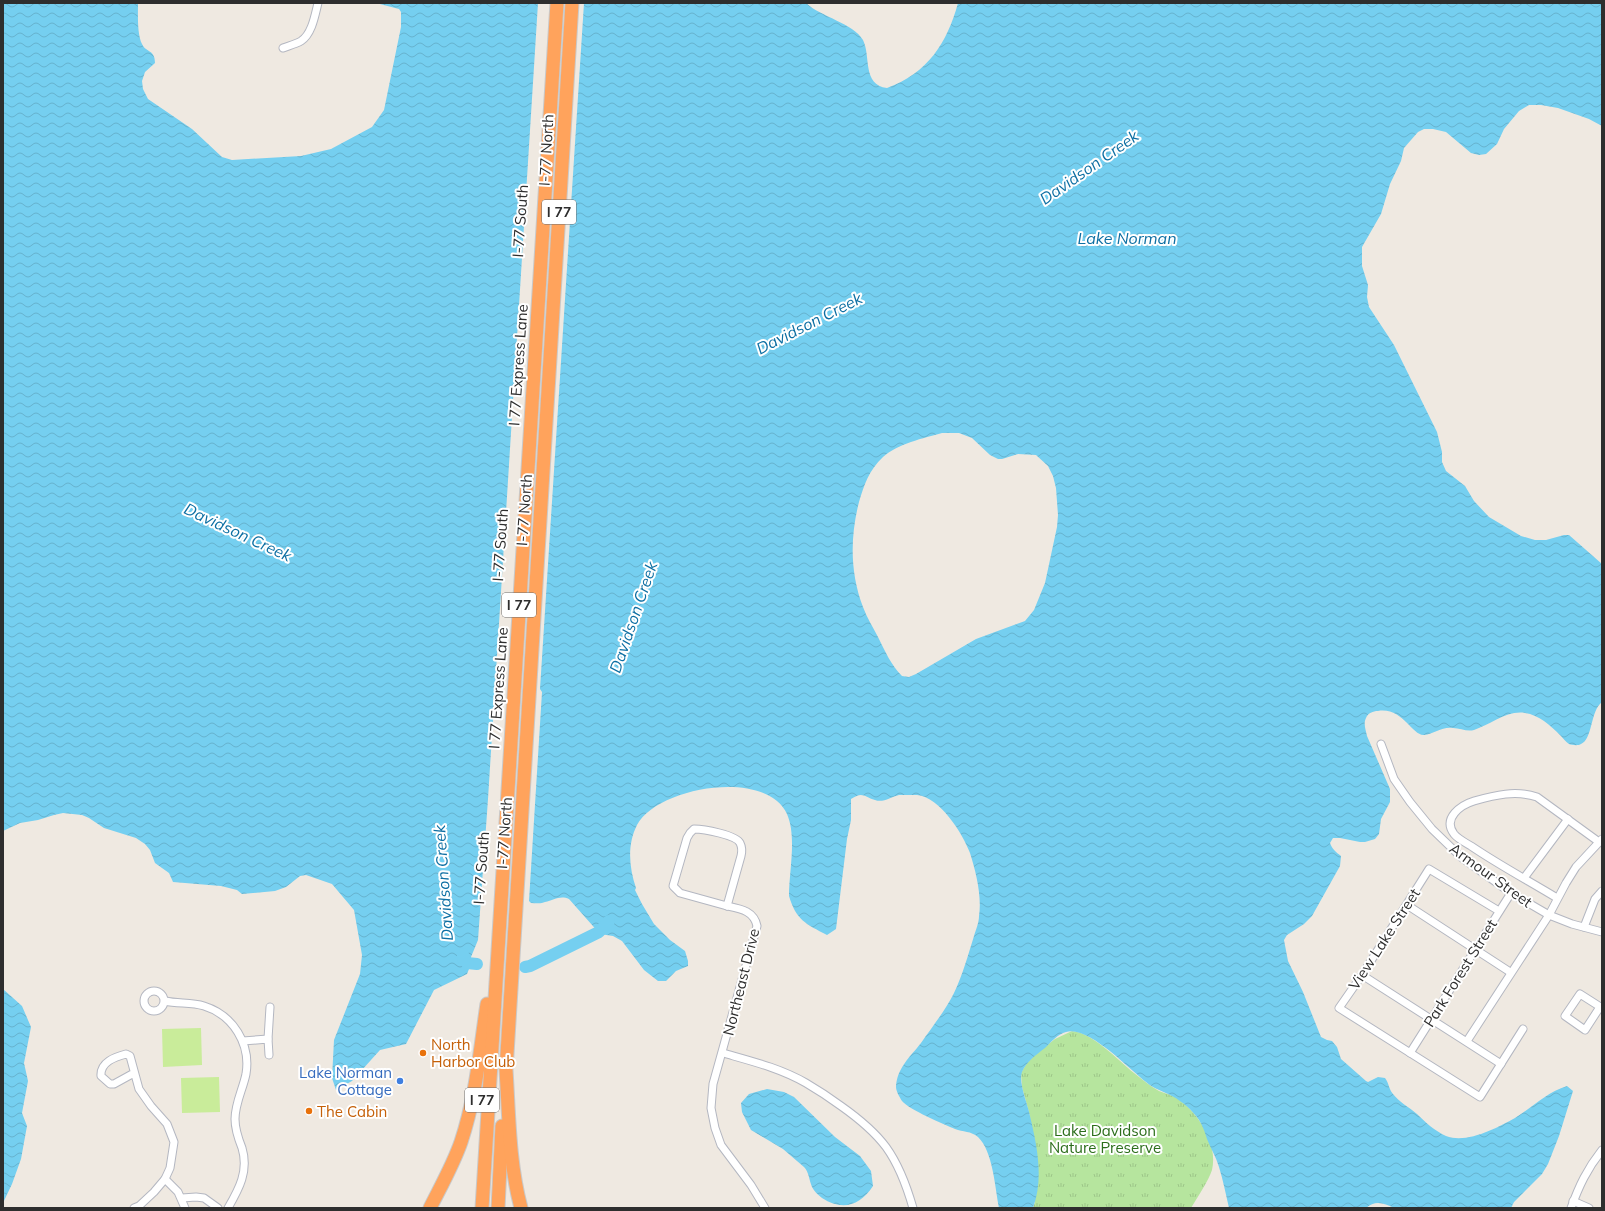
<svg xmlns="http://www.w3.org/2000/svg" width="1605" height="1211" viewBox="0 0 1605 1211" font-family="Mulish,sans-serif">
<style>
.grass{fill:url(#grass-tufts)}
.pitch{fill:#c9ec9a}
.water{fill:url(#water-waves);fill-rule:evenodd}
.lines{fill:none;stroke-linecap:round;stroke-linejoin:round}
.river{stroke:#75cff0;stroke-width:12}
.street-casing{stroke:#b4b7c1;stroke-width:9}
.highway-casing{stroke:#c9c9c9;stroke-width:15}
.street{stroke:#fff;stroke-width:7}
.highway{stroke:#ffa35c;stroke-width:13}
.food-dot{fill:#e8710a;stroke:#fff;stroke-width:1.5}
.shop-dot{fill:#3f7fe0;stroke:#fff;stroke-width:1.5}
.labels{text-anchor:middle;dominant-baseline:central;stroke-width:4;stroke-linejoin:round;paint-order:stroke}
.shield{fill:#fff;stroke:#6d6d6d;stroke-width:1}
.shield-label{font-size:14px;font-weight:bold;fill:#2e2e2e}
.street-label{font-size:15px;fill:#2e2e2e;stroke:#fff}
.food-label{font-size:15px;fill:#c56008;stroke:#fff;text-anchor:start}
.shop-label{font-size:15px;fill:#366cbe;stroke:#fff;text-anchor:end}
.park-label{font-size:15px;fill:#2c6e1b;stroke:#fff}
.water-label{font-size:16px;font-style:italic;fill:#0d6fa3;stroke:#fff}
</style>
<defs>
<pattern id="grass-tufts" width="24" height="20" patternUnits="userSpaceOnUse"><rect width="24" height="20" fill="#b6e59e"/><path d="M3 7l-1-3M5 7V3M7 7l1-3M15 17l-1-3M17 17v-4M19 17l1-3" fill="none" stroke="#9dc588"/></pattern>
<pattern id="water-waves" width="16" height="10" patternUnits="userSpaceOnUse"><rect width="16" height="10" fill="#75cff0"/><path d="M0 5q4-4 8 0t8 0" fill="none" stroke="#66b2ce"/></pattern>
</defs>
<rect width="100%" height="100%" fill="#efe9e1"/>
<path class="grass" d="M1072,1031C1093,1033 1118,1060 1134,1073C1142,1079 1150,1086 1159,1091C1163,1093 1169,1094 1173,1096C1196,1108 1219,1144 1212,1170C1209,1180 1197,1198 1191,1208H1033L1035,1202L1030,1116L1022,1087L1021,1073L1027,1063L1037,1053L1055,1039Z"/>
<g class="pitch">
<polygon points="201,1028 202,1065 163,1067 162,1029"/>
<polygon points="219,1077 220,1112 182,1113 181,1078"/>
</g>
<g class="water">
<path d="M3,3H138C138,14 137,34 142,44C146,53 155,49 155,63L145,72L142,81L143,89L148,99L192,129L222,157L232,160L301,156L331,149L372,127L384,110L401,27V12L399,9L376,3H538L488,799L478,940L471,957V964L467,974L434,990L406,1044L380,1050L352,1081L336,1090L332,1078L334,1040L360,974L362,955L354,910L332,884L306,875L300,876L286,887L275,891L242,894L237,890L221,886L173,882L169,873L155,863L150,850L145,844L136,838L104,828L89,818L82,815L63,813L54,815L38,820L20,823L3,831Z"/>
<path d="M584,3H806C821,17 853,23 863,40C871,56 862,85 887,88C928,73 947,43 958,3H1602V126L1589,119L1558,108L1541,105H1529L1519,111L1504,129L1497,144L1486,154L1479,155L1471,153L1446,132L1433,129H1424L1418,132L1404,148L1401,161L1390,184L1381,214L1362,247V266L1368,285L1367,297L1369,307L1394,345L1437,432L1442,452V462L1446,471L1465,486L1474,501L1489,517L1521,536L1535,540H1546L1564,535H1569L1602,564V702C1590,711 1593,739 1581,744C1578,746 1572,745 1569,744C1566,742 1563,738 1560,735C1550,725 1539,715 1525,713C1507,710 1490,725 1474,730C1467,732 1460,728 1453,728C1443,726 1434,734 1424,735C1412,736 1403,707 1378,711C1373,711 1368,713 1366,718C1363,724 1366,730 1367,736L1390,789V802L1381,819L1379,834L1375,839L1365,842H1360L1340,838H1333L1330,843C1332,849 1336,852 1341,856L1340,866L1312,916L1304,924L1287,935L1284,940L1288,961L1303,992L1321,1037L1327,1040L1332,1041L1337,1047L1341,1059L1366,1081L1368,1082L1378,1077L1385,1078C1389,1083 1389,1090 1393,1094C1399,1102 1409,1107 1417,1114C1425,1122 1435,1131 1446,1136C1467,1144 1497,1128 1515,1118C1533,1107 1547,1092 1567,1086L1573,1091L1559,1136L1548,1164L1542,1174L1514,1202L1511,1208H1394C1384,1203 1375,1200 1366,1208H1229C1226,1195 1223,1180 1219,1167C1216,1157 1211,1149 1207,1139C1205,1133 1203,1126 1199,1120C1192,1110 1183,1102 1172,1096C1163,1091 1154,1089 1146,1082C1129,1069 1088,1025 1066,1032C1058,1034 1051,1042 1045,1048C1036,1055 1027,1061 1022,1072C1018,1082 1028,1105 1030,1116C1037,1146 1044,1178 1033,1208H999C995,1188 993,1151 978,1137C971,1131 963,1132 955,1129C945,1125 908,1109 902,1101C900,1098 896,1091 896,1087C897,1068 910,1057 921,1043C932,1027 945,1011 954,993C963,974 968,955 974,936C976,929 979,923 979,916C982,896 976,872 970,853C963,834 940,797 917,795C911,795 904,795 899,795C891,797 883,803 875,800C864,797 863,791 851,799V820L847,839L836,929L827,935C806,924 796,920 789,896C789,871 797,837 787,814C766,768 657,787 637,825C627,845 629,867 636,888L635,890L642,904L654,924L670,940L685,951L688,961V966L676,971L666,981H658L644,970L622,941L613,936L600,934L569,899C560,895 554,900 545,902C541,904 536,903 531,903L529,901L542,692L540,689ZM942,433H959L972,438L990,455L998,459H1002L1018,454L1036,455L1048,466L1053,476L1056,488L1058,515L1057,527L1045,583L1034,610L1025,621L976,639L916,674L909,677L902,676C891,665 885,651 878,637C873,627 867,618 863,607C850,573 850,537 859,502C864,485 869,470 883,457C897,444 924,438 942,433Z"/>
<polygon points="3,989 22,1006 31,1027 24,1063 28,1081 22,1113 27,1126 21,1159 12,1184 3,1203"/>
<path d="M767,1089L784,1092L794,1097L835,1137L860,1156L871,1171L873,1186C860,1206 842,1211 822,1198C818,1195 814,1191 812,1187C809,1180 809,1172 804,1167L783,1149L751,1130L742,1112L741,1103L749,1094Z"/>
</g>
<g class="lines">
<g class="river">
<polyline points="463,954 463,959 467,963 477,964"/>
<polyline points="525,967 530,966 599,932 609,921"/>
</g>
<g class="street-casing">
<g id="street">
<path d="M283,48C288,46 296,44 301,41C312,34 315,15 318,3"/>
<polyline points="1381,744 1394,779 1410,802 1432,829 1461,857 1511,893 1549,915 1572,924 1602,932"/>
<path d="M694,829C704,829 736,835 740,843C742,847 742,852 741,856L727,906L680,893L673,886L687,838L690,833Z"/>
<polyline points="1524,878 1568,819"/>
<path d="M1557,898C1529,881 1499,865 1471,846C1466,843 1458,839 1454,834C1442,818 1461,805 1474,801C1495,795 1516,790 1537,797L1599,842"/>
<polyline points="1407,905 1510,972"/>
<path d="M727,906C741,909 754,911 757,926L713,1084L711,1108L715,1128L721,1145L751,1185L765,1208"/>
<polyline points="1499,911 1429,869 1362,975 1339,1008 1480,1097 1523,1029"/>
<polyline points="1584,927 1595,899 1602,891"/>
<polyline points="1362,975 1501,1064"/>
<circle cx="154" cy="1001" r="10"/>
<path d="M165,1001C178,1004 191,1002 204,1006C233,1015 251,1044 246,1074C243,1089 235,1103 235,1119C235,1129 238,1138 242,1148C249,1171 239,1189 228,1208"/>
<polyline points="1600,1007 1585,1030 1565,1016 1580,994 1602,1008"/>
<polyline points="268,1039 270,1007"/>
<polyline points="243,1041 268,1039 269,1055"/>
<polyline points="1467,1041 1549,915 1566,883 1576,867 1602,839"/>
<path d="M723,1053C751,1061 780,1068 806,1083C818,1090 830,1098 841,1106C858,1118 874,1131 886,1147C899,1165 907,1187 913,1208"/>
<polyline points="1410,1053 1511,893"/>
<path d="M134,1073L114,1084H110L101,1076C100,1062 115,1057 126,1054L130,1056L139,1089L151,1106L167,1124L174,1142L170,1168L165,1179L154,1192L139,1206L134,1208"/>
<polyline points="165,1179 178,1192 185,1208"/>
<polyline points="182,1198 196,1197 204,1198 218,1208"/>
<polyline points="1573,1201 1589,1208"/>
<path d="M1571,1208C1579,1186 1587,1169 1602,1150"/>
</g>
</g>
<g class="highway-casing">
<g id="highway">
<path d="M430,1208C441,1186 453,1165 461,1142C476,1097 480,1050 487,1004"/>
<polyline points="482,1208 557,3"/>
<polyline points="498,1208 502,1126"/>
<path d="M521,1208C509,1163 509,1116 506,1070L572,3"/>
</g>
</g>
<use href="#street" class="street"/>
<use href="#highway" class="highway"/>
</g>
<g class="food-dot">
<circle cx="423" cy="1053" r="4"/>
<circle cx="309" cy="1111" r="4"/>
</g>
<circle class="shop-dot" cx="400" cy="1081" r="4"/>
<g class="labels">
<g class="shield">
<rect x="542" y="200" width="34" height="24" rx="3"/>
<rect x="502" y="593" width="34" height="24" rx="3"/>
<rect x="465" y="1088" width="34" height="24" rx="3"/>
</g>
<g class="shield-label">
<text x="559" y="212">I 77</text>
<text x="519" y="605">I 77</text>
<text x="482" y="1100">I 77</text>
</g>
<g class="street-label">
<text transform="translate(546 150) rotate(-87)">I-77 North</text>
<text transform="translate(520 221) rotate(-86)">I-77 South</text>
<text transform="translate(518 365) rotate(-86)">I 77 Express Lane</text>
<text transform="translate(524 510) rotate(-86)">I-77 North</text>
<text transform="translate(500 545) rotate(-86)">I-77 South</text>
<text transform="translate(498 688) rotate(-86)">I 77 Express Lane</text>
<text transform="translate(504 833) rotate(-86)">I-77 North</text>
<text transform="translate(481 868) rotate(-86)">I-77 South</text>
<text transform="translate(1491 875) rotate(36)">Armour Street</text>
<text transform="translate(1384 939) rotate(-57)">View Lake Street</text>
<text transform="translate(1460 973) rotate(-58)">Park Forest Street</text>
<text transform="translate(741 982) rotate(-76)">Northeast Drive</text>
</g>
<g class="food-label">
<text x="431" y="1044">North<tspan x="431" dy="17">Harbor Club</tspan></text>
<text x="317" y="1111">The Cabin</text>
</g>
<g class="shop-label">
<text x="392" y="1072">Lake Norman<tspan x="392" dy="17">Cottage</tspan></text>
</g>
<g class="park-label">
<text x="1105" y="1130">Lake Davidson<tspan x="1105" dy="17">Nature Preserve</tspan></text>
</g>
<g class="water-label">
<text transform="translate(1089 167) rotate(-35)">Davidson Creek</text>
<text x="1127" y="238">Lake Norman</text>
<text transform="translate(809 323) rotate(-27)">Davidson Creek</text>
<text transform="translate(238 532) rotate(25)">Davidson Creek</text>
<text transform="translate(633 617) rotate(-71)">Davidson Creek</text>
<text transform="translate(443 883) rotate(-94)">Davidson Creek</text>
</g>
</g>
<rect width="1605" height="1211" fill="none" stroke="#2e2e2e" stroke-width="8"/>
</svg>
